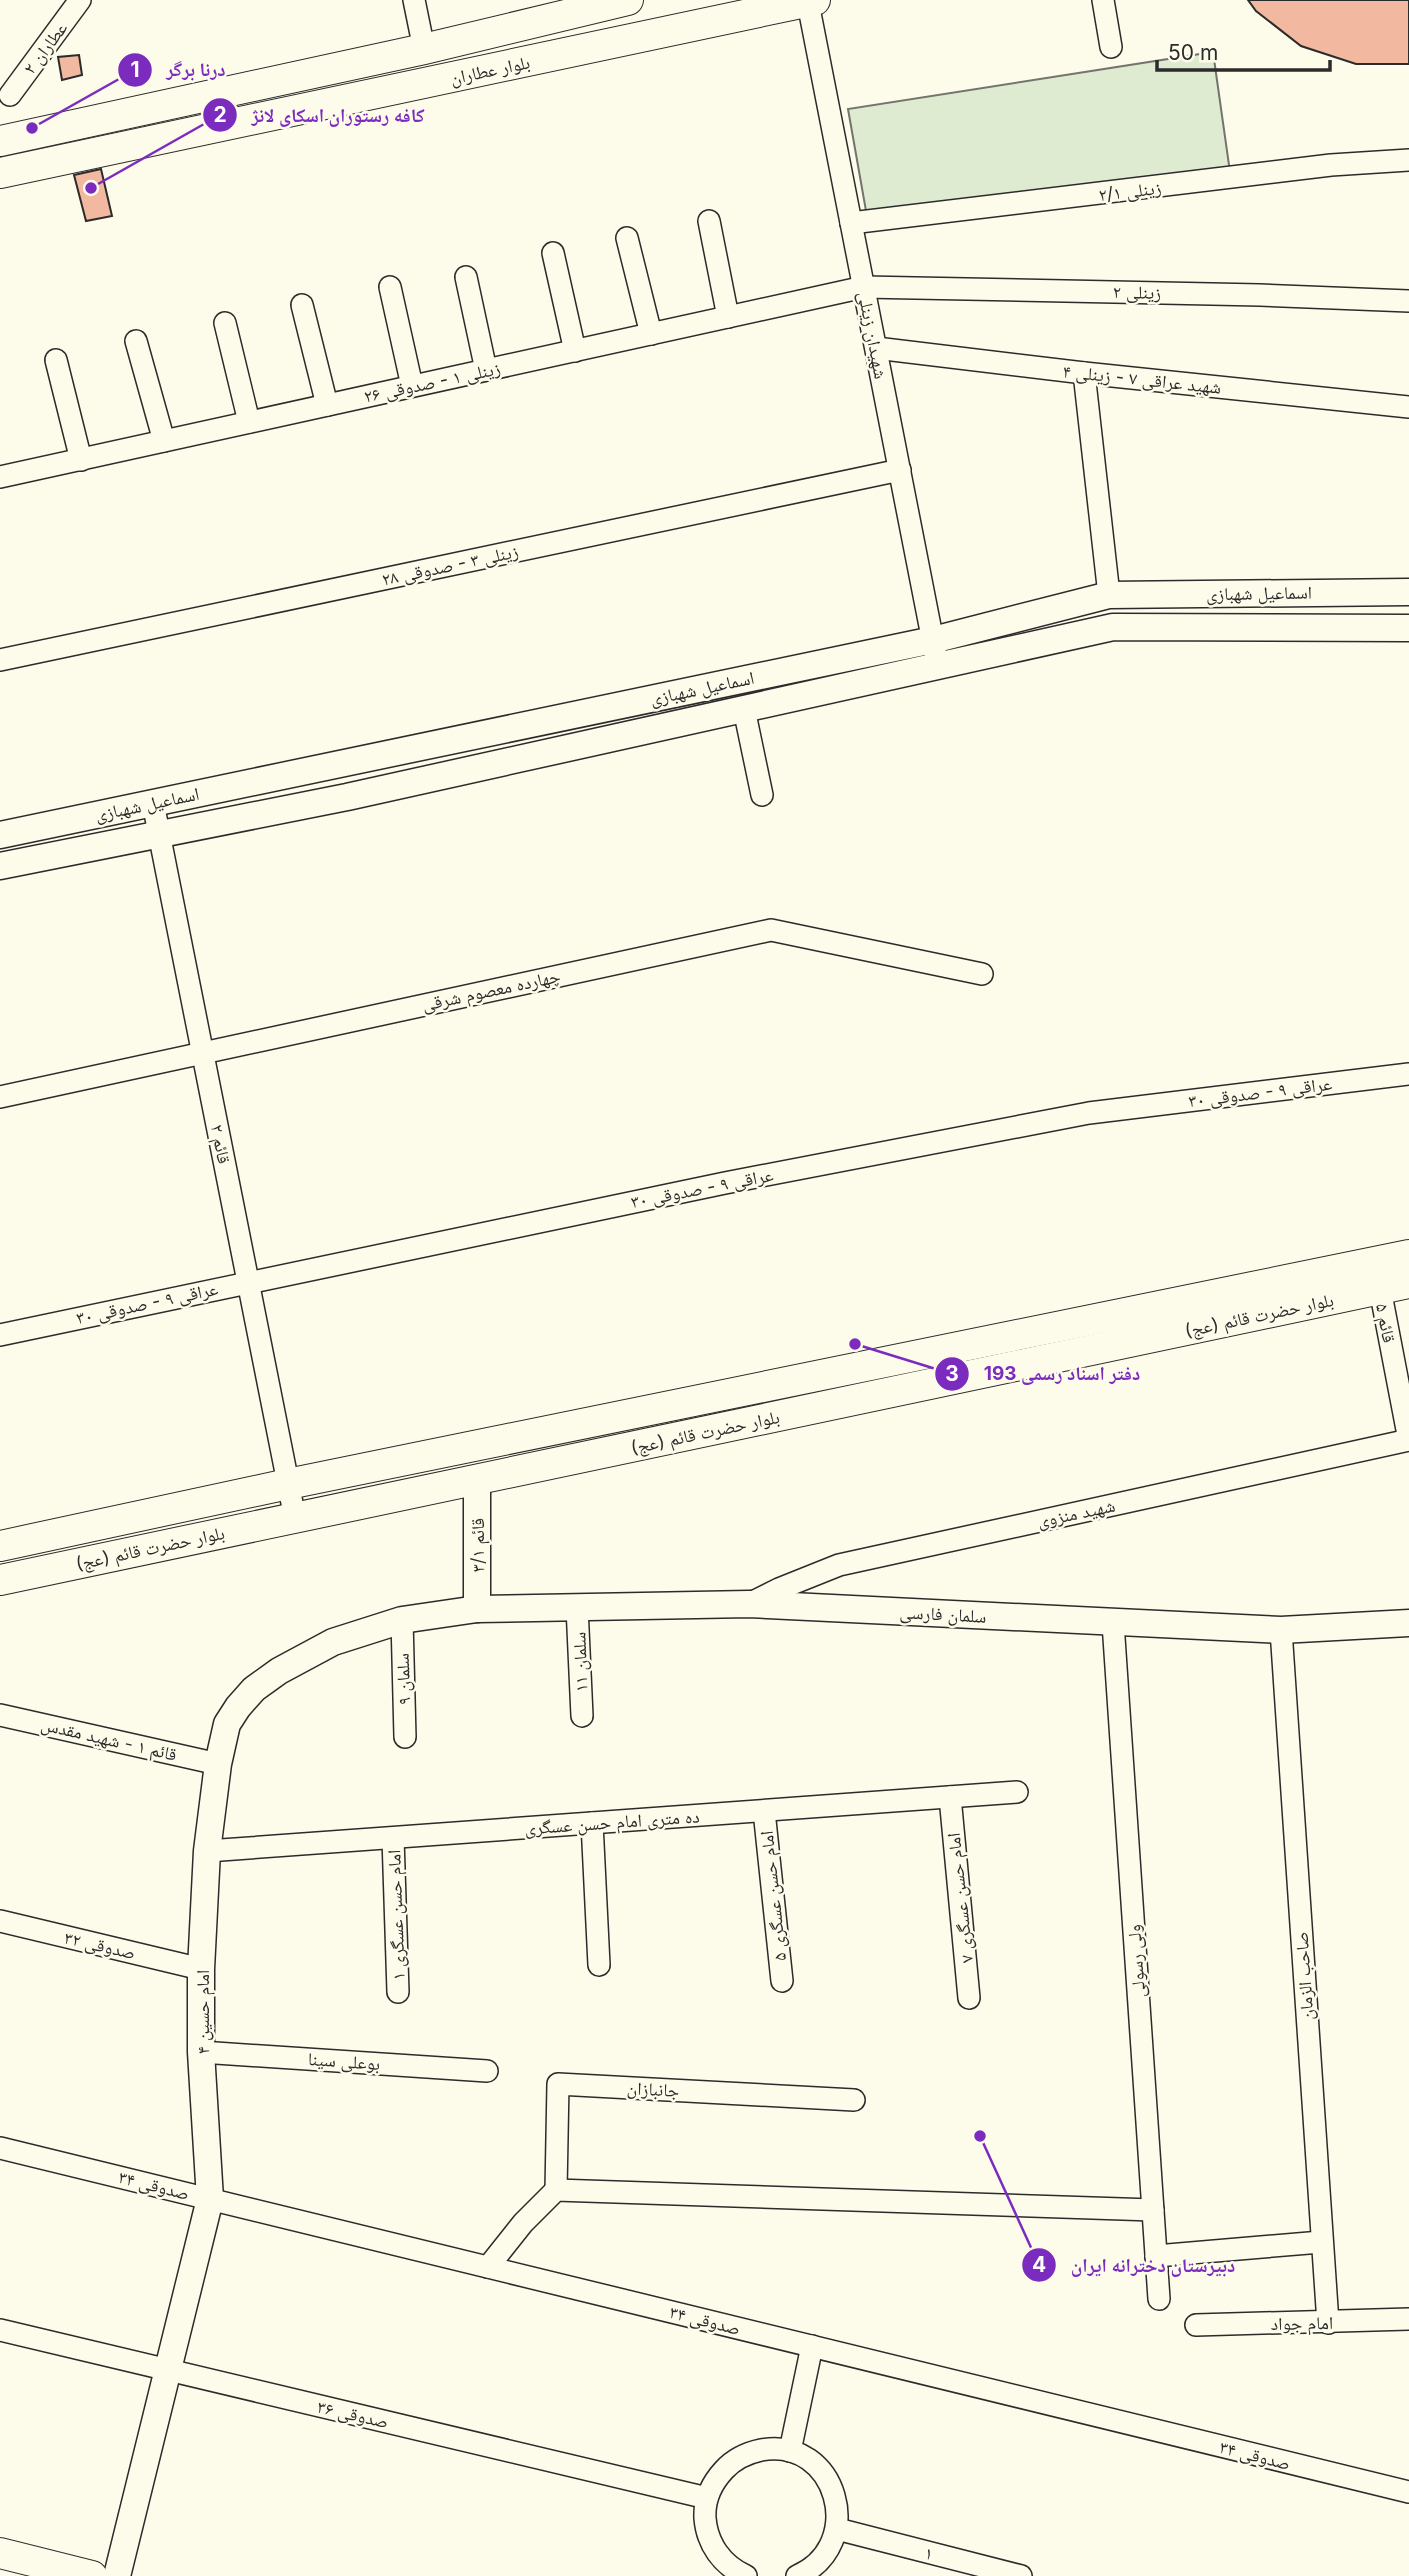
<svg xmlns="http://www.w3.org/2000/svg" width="1409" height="2576" viewBox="0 0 1409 2576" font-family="Inter,'Noto Naskh Arabic',sans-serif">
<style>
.green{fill:#deebd1;stroke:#74746e;stroke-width:2}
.building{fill:#f2b8a0;stroke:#2b2b2b;stroke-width:2}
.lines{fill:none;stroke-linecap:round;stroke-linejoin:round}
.minor-casing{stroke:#2b2b2b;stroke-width:24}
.tertiary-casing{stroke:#2b2b2b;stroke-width:29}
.secondary-casing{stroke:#2b2b2b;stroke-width:32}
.minor{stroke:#fdfbea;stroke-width:21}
.tertiary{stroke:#fdfbea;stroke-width:26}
.secondary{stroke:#fdfbea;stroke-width:30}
.labels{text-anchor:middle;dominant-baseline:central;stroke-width:5;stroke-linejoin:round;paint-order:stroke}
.street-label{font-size:18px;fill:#2b2b2b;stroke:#fdfbea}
.leader{fill:none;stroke:#7b2cbf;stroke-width:2.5}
.callout-dot{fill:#7b2cbf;stroke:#fdfbea;stroke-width:2.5}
.mark-label{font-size:21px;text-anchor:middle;font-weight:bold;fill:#fff}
.callout-label{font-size:19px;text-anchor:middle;font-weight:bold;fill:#7b2cbf;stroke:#fdfbea;stroke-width:5;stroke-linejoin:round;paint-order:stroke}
</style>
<rect width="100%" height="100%" fill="#fdfbea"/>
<polygon class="green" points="1213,52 1230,172 866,211 848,109"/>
<g class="building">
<polygon points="1248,0 1409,0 1409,64 1356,64 1301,46 1256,11"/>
<polygon points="79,55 82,75 62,80 58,57"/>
<polygon points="101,169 112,216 86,221 74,175"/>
</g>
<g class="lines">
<g class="minor-casing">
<g id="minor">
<polyline points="414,0 424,49"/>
<polyline points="1103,0 1111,47"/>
<polyline points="808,3 938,667"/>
<polyline points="10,95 80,0"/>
<polyline points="709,221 728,317"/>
<polyline points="851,223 1331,165 1409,160"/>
<polyline points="627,238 651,334"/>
<polyline points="553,253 575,351"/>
<polyline points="466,277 486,370"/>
<polyline points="390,287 412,386"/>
<polyline points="302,305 327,405"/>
<polyline points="225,323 249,422"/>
<polyline points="136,341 164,441"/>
<polyline points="876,348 1084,373 1409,407"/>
<polyline points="56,360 81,460"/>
<polyline points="1084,373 1109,595"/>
<polyline points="0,477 864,287 1260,295 1409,301"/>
<polyline points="0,660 900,470"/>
<polyline points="744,709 762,795"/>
<polyline points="153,803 295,1518"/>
<polyline points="0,1097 771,930 982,974"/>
<polyline points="1380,1289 1409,1440"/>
<polyline points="0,1335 725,1183 1089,1113 1409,1074"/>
<polyline points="749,1604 779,1589 839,1565 1409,1440"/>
<polyline points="577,1607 582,1716"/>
<polyline points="402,1620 405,1737"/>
<polyline points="1113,1623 1159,2299"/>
<polyline points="1281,1630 1328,2323"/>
<polyline points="0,1715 218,1764"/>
<polyline points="950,1797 969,1998"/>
<polyline points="764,1811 782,1981"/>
<polyline points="592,1823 599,1965"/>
<polyline points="393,1838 398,1992"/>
<polyline points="207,1851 1017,1792"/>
<polyline points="0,1921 201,1969"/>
<polyline points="201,2052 487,2071"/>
<polyline points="0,2148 1409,2492"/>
<polyline points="556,2190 558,2084 854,2100"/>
<polyline points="1156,2256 1321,2242"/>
<polyline points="488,2267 523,2223 556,2190 1153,2210"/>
<polyline points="1196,2325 1409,2319"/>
<polyline points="0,2330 707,2498"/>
<polyline points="790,2451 812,2346"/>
<polyline points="837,2529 1021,2576"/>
<path d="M746,2576C722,2565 707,2544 705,2518C704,2500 712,2483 724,2470C734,2459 747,2453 761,2450C837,2436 868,2545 797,2576"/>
</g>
</g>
<g class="tertiary-casing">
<g id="tertiary">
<polyline points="0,835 933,640 1109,595 1409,592"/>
<polyline points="0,866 347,797 1113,627 1409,628"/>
<polyline points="477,1481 477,1609"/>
<polyline points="117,2576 210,2199 201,2052 201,1969 207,1851 218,1764 227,1724 238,1707 254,1689 279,1671 333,1642 402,1620 477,1609 749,1604 1281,1630 1409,1623"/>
</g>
</g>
<g class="secondary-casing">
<g id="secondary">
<polyline points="0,141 424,49 628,0"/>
<polyline points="0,173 815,0"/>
<polyline points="0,1546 288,1484 1409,1255"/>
<polyline points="0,1580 1409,1283"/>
<polyline points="0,2553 92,2576"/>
</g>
</g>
<use href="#minor" class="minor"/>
<use href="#tertiary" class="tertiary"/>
<use href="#secondary" class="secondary"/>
</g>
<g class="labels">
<g class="street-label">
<text transform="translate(45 48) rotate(-53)">عطاران ۲</text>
<text transform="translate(490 70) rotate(-12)">بلوار عطاران</text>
<text transform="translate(1130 191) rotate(-7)">زینلی ۲/۱</text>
<text transform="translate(1137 292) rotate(1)">زینلی ۲</text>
<text transform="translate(873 335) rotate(79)">شهیدان زینلی</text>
<text transform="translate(1142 379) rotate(6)">شهید عراقی ۷ - زینلی ۴</text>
<text transform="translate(432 382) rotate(-12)">زینلی ۱ - صدوقی ۲۶</text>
<text transform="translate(450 565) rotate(-12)">زینلی ۳ - صدوقی ۲۸</text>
<text transform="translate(1259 593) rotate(-1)">اسماعیل شهبازی</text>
<text transform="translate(702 688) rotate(-12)">اسماعیل شهبازی</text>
<text transform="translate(147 804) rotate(-12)">اسماعیل شهبازی</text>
<text transform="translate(491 990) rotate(-12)">چهارده معصوم شرقی</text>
<text transform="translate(1260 1092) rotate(-7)">عراقی ۹ - صدوقی ۳۰</text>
<text transform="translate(221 1144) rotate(79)">قائم ۲</text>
<text transform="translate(702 1188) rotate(-11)">عراقی ۹ - صدوقی ۳۰</text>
<text transform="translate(147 1303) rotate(-12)">عراقی ۹ - صدوقی ۳۰</text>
<text transform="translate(1259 1315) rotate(-12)">بلوار حضرت قائم (عج)</text>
<text transform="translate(1386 1323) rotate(79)">قائم ۵</text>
<text transform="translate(705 1432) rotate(-12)">بلوار حضرت قائم (عج)</text>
<text transform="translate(1076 1513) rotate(-12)">شهید منزوی</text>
<text transform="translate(477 1545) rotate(-90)">قائم ۳/۱</text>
<text transform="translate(150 1548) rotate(-12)">بلوار حضرت قائم (عج)</text>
<text transform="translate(943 1614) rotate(3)">سلمان فارسی</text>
<text transform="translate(580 1662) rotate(-92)">سلمان ۱۱</text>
<text transform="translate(403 1679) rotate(-92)">سلمان ۹</text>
<text transform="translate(109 1739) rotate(13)">قائم ۱ - شهید مقدس</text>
<text transform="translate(612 1822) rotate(-4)">ده متری امام حسن عسگری</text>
<text transform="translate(773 1896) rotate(-96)">امام حسن عسگری ۵</text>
<text transform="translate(960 1898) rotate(-96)">امام حسن عسگری ۷</text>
<text transform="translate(396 1915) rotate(-92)">امام حسن عسگری ۱</text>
<text transform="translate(100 1945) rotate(13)">صدوقی ۳۲</text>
<text transform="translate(1136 1961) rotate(-94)">ولی رسولی</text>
<text transform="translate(1304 1976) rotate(-94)">صاحب الزمان</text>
<text transform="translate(202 2012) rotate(-90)">امام حسین ۴</text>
<text transform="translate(344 2061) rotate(4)">بوعلی سینا</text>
<text transform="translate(653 2089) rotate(3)">جانبازان</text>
<text transform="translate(154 2185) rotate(14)">صدوقی ۳۴</text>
<text transform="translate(705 2320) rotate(14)">صدوقی ۳۴</text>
<text transform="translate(1302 2323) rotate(-1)">امام جواد</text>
<text transform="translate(353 2414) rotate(13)">صدوقی ۳۶</text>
<text transform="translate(1255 2455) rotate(14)">صدوقی ۳۴</text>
<text transform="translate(929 2553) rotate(14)">۱</text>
</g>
</g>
<path class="leader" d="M32 128L135 70M91 188L220 115M855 1344L952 1374M980 2136L1039 2265"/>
<g class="callout-dot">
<circle cx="32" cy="128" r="7"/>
<circle cx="91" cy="188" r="7"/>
<circle cx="855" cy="1344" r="7"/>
<circle cx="980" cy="2136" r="7"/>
<circle cx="135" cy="70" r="18"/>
<circle cx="220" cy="115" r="18"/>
<circle cx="952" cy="1374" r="18"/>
<circle cx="1039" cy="2265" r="18"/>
</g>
<g class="mark-label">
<text x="135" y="77">1</text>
<text x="220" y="122">2</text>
<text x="952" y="1381">3</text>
<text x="1039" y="2272">4</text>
</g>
<g class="callout-label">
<text x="196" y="76">درنا برگر</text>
<text x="338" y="122">کافه رستوران اسکای لانژ</text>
<text x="1062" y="1380">دفتر اسناد رسمی 193</text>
<text x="1153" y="2272">دبیرستان دخترانه ایران</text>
</g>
<path d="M1157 60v10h173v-10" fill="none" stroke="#2b2b2b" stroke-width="3.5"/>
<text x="1168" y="60" font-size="21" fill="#2b2b2b" stroke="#fdfbea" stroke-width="5" paint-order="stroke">50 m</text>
</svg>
